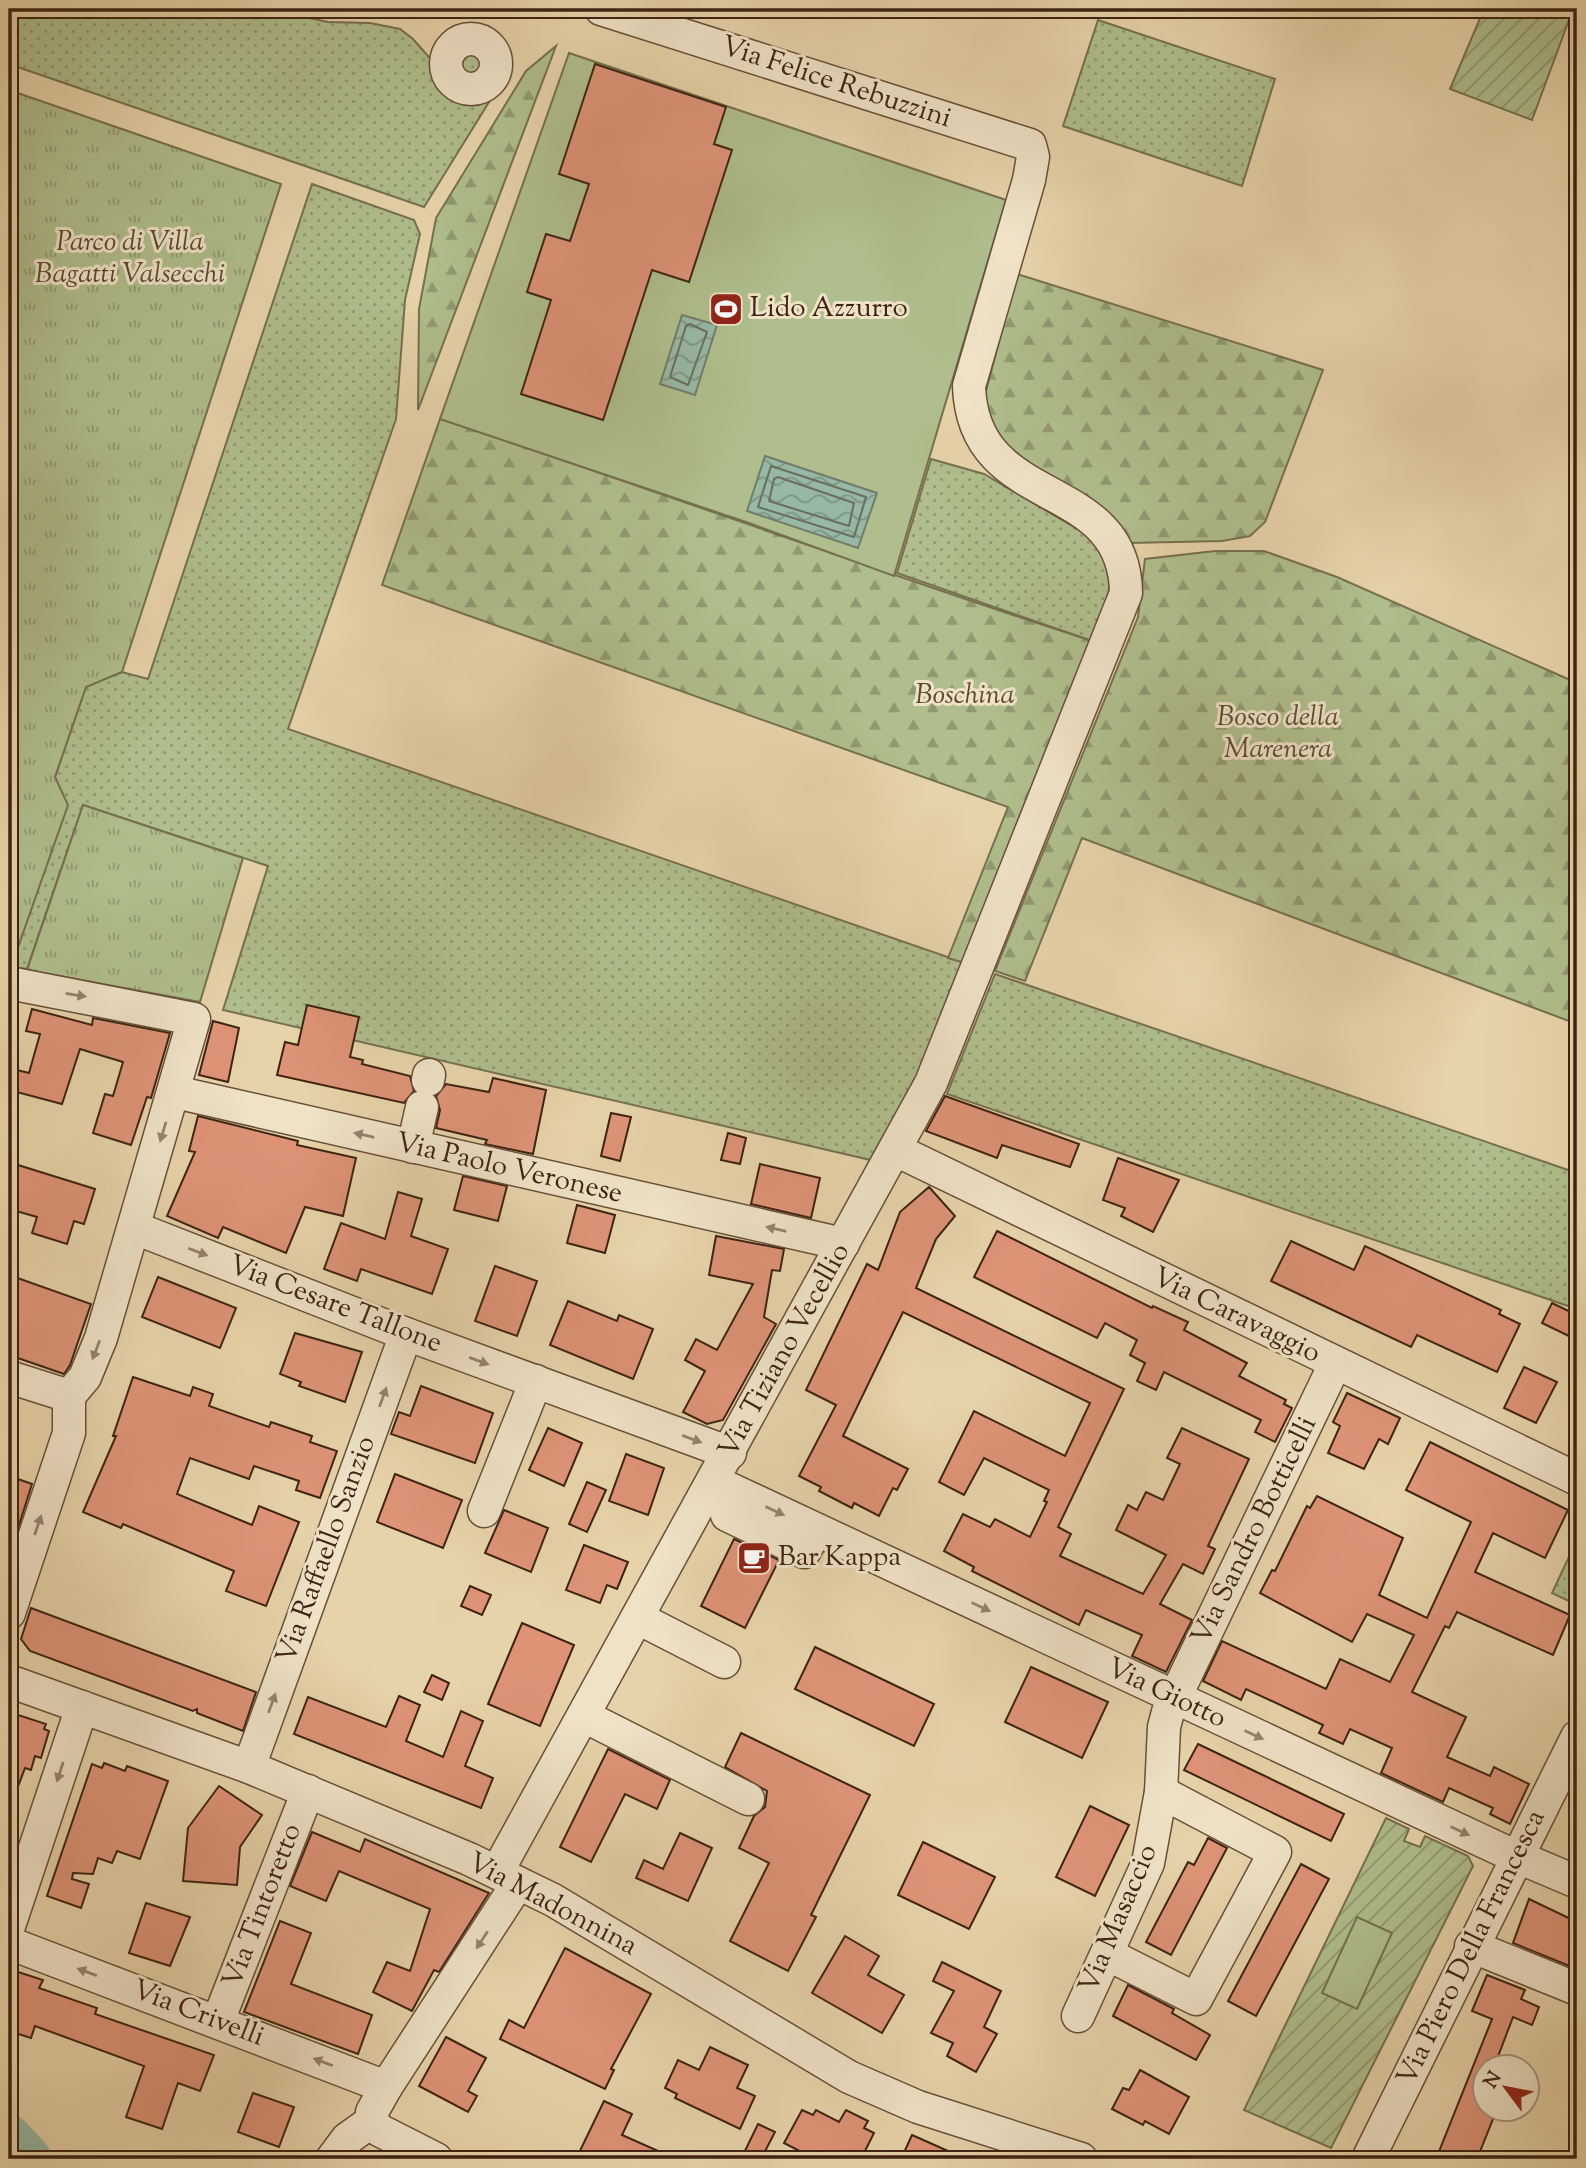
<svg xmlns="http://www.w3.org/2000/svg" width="1586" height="2168" viewBox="0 0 1586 2168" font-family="'Sorts Mill Goudy',serif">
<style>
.grass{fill:url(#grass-dots);stroke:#767050;stroke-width:2}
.forest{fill:url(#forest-firs);stroke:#767050;stroke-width:2}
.park{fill:url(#park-tufts);stroke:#767050;stroke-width:2}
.garden{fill:url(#garden-furrows);stroke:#767050;stroke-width:2}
.pitch{fill:#afbe8c;stroke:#767050;stroke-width:2}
.water{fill:url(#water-waves);stroke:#737c6b;stroke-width:2}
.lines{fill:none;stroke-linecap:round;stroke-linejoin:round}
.shore{stroke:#6a6e5c;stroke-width:2}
.river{stroke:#97b8a5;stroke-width:42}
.building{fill:#de9377;stroke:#3e2313;stroke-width:2}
.minor-casing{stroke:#684f38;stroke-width:35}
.minor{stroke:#efe2c7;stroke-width:32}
.oneway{fill:#96826d}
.labels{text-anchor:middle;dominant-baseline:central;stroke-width:6;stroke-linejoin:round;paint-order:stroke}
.street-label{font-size:28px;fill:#3e2313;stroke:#efe2c7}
.park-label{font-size:28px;font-style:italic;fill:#5a4a31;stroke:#efe2c7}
.poi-label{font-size:28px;fill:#3e2313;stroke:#efe2c7;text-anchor:start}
</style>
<defs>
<pattern id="grass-dots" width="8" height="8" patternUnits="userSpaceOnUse" patternTransform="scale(1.75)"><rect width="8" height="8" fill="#afbe8c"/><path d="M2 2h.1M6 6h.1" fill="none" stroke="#909a71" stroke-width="1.8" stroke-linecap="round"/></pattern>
<pattern id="forest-firs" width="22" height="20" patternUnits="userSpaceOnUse" patternTransform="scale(1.75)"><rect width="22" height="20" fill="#afbe8c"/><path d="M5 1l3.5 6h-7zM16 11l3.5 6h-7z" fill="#909a71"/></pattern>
<pattern id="park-tufts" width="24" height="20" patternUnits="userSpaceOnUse" patternTransform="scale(1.75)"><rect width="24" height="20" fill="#afbe8c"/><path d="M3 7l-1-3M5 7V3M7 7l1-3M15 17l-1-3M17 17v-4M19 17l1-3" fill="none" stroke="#909a71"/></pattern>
<pattern id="garden-furrows" width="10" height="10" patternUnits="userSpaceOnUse" patternTransform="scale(1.75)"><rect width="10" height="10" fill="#afbe8c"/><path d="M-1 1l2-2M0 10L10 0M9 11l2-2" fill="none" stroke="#909a71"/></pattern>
<pattern id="water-waves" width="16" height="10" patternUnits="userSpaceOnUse" patternTransform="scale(1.75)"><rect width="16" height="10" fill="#97b8a5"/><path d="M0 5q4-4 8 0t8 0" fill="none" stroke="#7d9585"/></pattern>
</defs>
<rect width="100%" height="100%" fill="#e7d3a9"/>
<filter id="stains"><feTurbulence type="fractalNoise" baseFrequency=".00286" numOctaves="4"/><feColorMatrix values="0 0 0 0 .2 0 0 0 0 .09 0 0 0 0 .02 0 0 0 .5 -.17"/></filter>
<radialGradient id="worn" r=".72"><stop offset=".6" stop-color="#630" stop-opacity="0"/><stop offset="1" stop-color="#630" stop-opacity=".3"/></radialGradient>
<g class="grass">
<polygon points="9,9 267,9 328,22 370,23 400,29 413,39 435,64 440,86 448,95 472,101 484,97 497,82 499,86 424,207 9,64"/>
<polygon points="1098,20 1275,79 1242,186 1063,126"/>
<circle cx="471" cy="64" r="16"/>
<polygon points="312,184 414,220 420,234 405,300 396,419 288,729 968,964 919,1084 875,1161 223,1010 268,866 83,805 27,969 11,967 67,805 55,777 86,686 122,672 148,679"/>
<path d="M931,459L984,474L1096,540C1121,579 1106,602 1092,641L897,573Z"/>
<polygon points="995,974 1577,1173 1577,1309 947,1094"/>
<polygon points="1577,1540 1577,1605 1552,1593"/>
</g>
<g class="forest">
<polygon points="556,46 418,410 419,309 436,218 526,71"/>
<polygon points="1017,274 1323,370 1265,522 1250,536 1222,541 1129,543 1015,461 982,406"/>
<path d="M440,419C658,491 873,570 1092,641L968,964L948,958L1008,807L382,585Z"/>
<polygon points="1215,551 1264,551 1337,577 1577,683 1577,1024 1082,838 1025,981 995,971 1138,617 1145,559"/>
</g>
<g class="park">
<polygon points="9,90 281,184 122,672 86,687 55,777 68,805 11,967 9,967"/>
<polygon points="83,805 243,858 200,1002 27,970"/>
</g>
<g class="garden">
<polygon points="1484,9 1573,9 1532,120 1450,89"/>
<polygon points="1386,1818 1409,1829 1404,1841 1420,1847 1425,1836 1468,1856 1473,1866 1331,2148 1244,2110"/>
</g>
<g class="pitch">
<polygon points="569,53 1006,200 894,576 749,523 440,419"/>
<polygon points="1357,1917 1392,1933 1357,2009 1322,1993"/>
</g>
<g class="water">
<polygon points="682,315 717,325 695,395 660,384"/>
<polygon points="765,456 877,493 858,548 747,511"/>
</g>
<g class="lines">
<g class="shore">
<polygon points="690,324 707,332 688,385 670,377 686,326"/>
<polygon points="771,466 866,497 854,537 758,507"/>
<polygon points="778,477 854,503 849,526 769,501 774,479"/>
</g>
<polyline class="river" points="9,2135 31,2159"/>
</g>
<g class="building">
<polygon points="595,64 726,107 714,144 732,150 689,282 652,270 603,420 521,394 551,300 527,292 546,234 570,241 589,184 559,174"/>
<polygon points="307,1005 359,1017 350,1057 363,1060 362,1064 410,1076 414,1091 404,1103 277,1075 285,1042 298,1045"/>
<polygon points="32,1009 92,1025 93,1018 170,1033 151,1098 147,1097 131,1145 93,1133 105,1094 113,1096 123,1062 80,1049 62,1104 9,1090 9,1068 29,1073 40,1034 26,1031"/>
<polygon points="213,1021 239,1028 228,1082 199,1075"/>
<polygon points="493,1078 546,1090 533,1154 485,1144 487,1140 436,1128 440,1110 436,1096 446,1084 489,1092"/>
<polygon points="945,1096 1079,1144 1070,1167 1002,1145 997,1158 926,1131"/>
<polygon points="611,1113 631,1117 620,1161 601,1156"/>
<polygon points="198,1116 298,1141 297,1145 356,1158 343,1216 305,1207 286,1253 223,1227 218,1238 167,1216 195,1152 189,1151"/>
<polygon points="728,1133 746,1138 740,1164 721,1160"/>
<polygon points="1118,1158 1179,1180 1153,1232 1121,1216 1125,1208 1103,1200"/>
<polygon points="760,1164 820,1178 811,1218 751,1204"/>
<polygon points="18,1165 95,1189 84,1224 74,1221 67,1244 32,1233 37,1217 9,1209 9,1194"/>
<polygon points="463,1176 507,1186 498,1221 454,1210"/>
<polygon points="929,1187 955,1216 936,1239 916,1288 1124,1389 1058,1527 1071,1534 1060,1556 1143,1594 1166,1555 1116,1530 1128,1505 1137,1510 1146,1492 1163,1500 1180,1464 1167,1458 1182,1428 1249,1459 1208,1546 1215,1549 1203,1574 1183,1564 1160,1604 1192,1620 1166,1672 1132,1656 1142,1635 1086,1610 1079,1625 972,1571 974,1567 944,1551 963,1514 990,1527 995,1519 1030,1537 1047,1502 1044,1501 1049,1490 984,1458 964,1495 939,1482 974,1411 1065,1456 1090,1403 903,1312 843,1436 908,1469 897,1490 893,1488 879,1516 854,1503 852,1508 819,1491 821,1487 799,1476 836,1405 806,1390 867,1264 878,1270 900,1212"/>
<polygon points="398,1192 422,1199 411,1236 448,1249 432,1294 361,1269 357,1281 324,1269 341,1223 385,1239"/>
<polygon points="577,1205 615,1215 605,1253 567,1243"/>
<polygon points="997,1231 1152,1308 1153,1306 1188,1322 1184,1330 1247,1363 1239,1376 1286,1400 1284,1404 1292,1408 1275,1442 1255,1432 1261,1420 1164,1372 1156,1390 1137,1381 1145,1363 1130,1355 1137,1340 1105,1323 1097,1338 974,1277"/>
<polygon points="716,1236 784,1249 780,1271 772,1270 764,1317 776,1324 723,1420 707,1424 683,1412 705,1371 685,1360 696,1339 717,1350 753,1284 709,1275"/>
<polygon points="1291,1241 1354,1270 1365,1246 1501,1310 1499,1314 1520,1324 1497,1372 1417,1335 1411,1347 1271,1281"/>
<polygon points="495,1266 537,1281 517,1336 475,1321"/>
<polygon points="9,1275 91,1304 70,1365 64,1374 9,1355"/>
<polygon points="158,1277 236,1308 220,1348 142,1317"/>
<polygon points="568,1301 617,1321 619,1315 653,1329 633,1379 550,1345"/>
<polygon points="1552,1303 1577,1315 1571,1337 1542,1323"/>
<polygon points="295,1333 362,1352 345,1402 299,1386 301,1382 280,1374"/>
<polygon points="1524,1367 1557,1382 1536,1423 1504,1408"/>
<polygon points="133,1377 190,1396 193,1387 213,1394 209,1406 269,1427 271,1422 312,1436 310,1442 337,1451 320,1498 296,1490 299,1481 254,1466 249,1479 190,1458 177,1494 252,1525 259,1506 299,1522 266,1606 226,1591 234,1571 123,1524 121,1528 83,1512 116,1436 113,1436"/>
<polygon points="421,1386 493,1413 475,1463 391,1434 399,1412 410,1416"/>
<polygon points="1347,1393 1400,1418 1388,1444 1379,1439 1364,1469 1328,1453 1340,1426 1333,1422"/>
<polygon points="548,1428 582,1443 564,1486 529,1470"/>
<polygon points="1430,1442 1568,1510 1545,1558 1493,1533 1475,1572 1570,1615 1553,1655 1457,1612 1449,1628 1445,1626 1412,1692 1466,1717 1447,1757 1490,1776 1494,1767 1529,1784 1510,1824 1490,1814 1493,1808 1449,1788 1443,1802 1381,1773 1392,1748 1350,1729 1343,1744 1319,1733 1323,1725 1246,1689 1241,1700 1203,1681 1222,1641 1326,1689 1340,1659 1390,1682 1414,1635 1367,1614 1352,1642 1260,1593 1272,1570 1275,1571 1307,1506 1310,1508 1317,1496 1403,1538 1379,1595 1427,1618 1471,1522 1406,1490"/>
<polygon points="626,1454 664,1468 648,1515 609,1501"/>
<polygon points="395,1474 462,1500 443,1548 377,1522"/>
<polygon points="9,1476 32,1484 13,1544 9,1543"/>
<polygon points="587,1482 606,1490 587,1532 569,1524"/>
<polygon points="504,1510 548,1528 531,1572 485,1553"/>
<polygon points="734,1539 779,1560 745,1628 701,1606"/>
<polygon points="584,1545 628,1562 617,1589 607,1585 600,1603 566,1590"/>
<polygon points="470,1586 491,1595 482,1615 461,1606"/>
<polygon points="31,1608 256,1692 243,1731 197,1713 197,1709 193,1711 30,1651 21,1639"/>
<polygon points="522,1623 574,1645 540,1726 488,1704"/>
<polygon points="815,1647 934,1704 914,1746 795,1689"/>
<polygon points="1031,1667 1108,1702 1082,1758 1005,1722"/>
<polygon points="432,1675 449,1683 442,1700 424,1692"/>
<polygon points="399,1696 420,1705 406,1741 443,1757 461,1711 483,1721 465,1766 493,1778 481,1808 294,1734 308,1697 386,1727"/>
<polygon points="12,1713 46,1724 44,1729 49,1731 41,1758 35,1756 31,1770 25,1768 11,1805 9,1724"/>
<polygon points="741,1733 870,1795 811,1915 816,1917 788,1971 730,1941 769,1863 739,1848 754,1816 765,1807 767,1791 725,1767"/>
<polygon points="1198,1744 1344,1814 1331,1841 1184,1770"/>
<polygon points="608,1749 670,1780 657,1809 625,1794 591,1862 560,1847"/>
<polygon points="104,1763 125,1771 127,1766 168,1781 140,1859 117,1851 112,1863 98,1858 93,1874 73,1873 72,1879 89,1884 81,1908 47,1896 92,1764 102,1768"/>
<polygon points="219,1786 262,1815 240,1847 237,1885 183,1881 188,1828"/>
<polygon points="1090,1806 1129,1825 1095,1896 1056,1877"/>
<polygon points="312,1832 360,1852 365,1839 489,1893 439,1972 434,1970 412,2011 373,1992 387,1962 410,1971 430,1909 339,1871 326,1901 290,1886"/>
<polygon points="680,1833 712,1848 688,1901 636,1878 644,1860 663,1869"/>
<polygon points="1208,1838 1227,1848 1171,1955 1146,1942 1188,1862 1194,1865"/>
<polygon points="923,1842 995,1877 969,1929 898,1895"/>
<polygon points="1301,1864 1329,1879 1256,2016 1228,2001"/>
<polygon points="1529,1899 1577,1922 1577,1969 1513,1943"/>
<polygon points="146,1903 190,1917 170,1966 129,1953"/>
<polygon points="280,1921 311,1933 291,1984 372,2015 358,2054 244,2012"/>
<polygon points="845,1936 879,1956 868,1975 904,1995 882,2033 812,1993"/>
<polygon points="565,1948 651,1994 611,2069 614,2070 605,2089 500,2039 509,2020 524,2028"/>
<polygon points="942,1962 1001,1991 984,2027 997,2034 976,2072 947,2056 953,2043 931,2033 954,1991 933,1981"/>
<polygon points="12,1970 43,1980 39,1988 97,2008 95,2014 214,2055 200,2091 178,2083 162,2129 126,2117 144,2066 35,2026 31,2038 9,2031 9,1980"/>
<polygon points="1487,1975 1525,1990 1521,1999 1539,2007 1532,2025 1513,2017 1494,2067 1485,2067 1485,2109 1497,2109 1477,2159 1436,2159 1492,2019 1472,2011"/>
<polygon points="1128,1985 1174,2009 1172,2013 1210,2035 1196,2060 1113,2016"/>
<polygon points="446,2037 486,2058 468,2091 477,2096 468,2112 419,2086"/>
<polygon points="710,2047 748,2065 737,2088 755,2096 740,2129 675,2098 677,2094 665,2088 678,2060 699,2070"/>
<polygon points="1140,2070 1189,2097 1169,2134 1145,2121 1143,2125 1112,2109 1123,2088 1129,2090"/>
<polygon points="253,2093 294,2107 279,2147 238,2132"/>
<polygon points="604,2101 632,2114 622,2135 676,2159 576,2159"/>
<polygon points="802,2110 813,2115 816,2110 839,2122 846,2110 868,2121 864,2128 874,2133 861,2159 815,2159 784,2143"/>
<polygon points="758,2124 775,2132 761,2159 741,2159"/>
<polygon points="912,2135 966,2159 901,2159"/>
</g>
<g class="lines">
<g class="minor-casing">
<g id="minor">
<circle cx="471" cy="64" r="25"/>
<polyline points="9,983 194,1019 101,1338 85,1377 69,1396"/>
<polyline points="428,1080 429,1075"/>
<polyline points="175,1092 843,1244"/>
<polyline points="413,1147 422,1107"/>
<polyline points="896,1150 1577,1479"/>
<polyline points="135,1228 406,1334 730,1453"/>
<polyline points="9,1377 69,1396"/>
<polyline points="713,1481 1506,1852 1577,1882"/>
<polyline points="484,1511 536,1381"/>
<polyline points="727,1515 804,1552 816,1530"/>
<polyline points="9,1613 69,1433 69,1396"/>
<polyline points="638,1618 724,1662"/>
<polyline points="9,1681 249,1767 469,1859 553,1900 849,2077 918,2107 1081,2159"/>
<polyline points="584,1716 748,1799"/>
<polyline points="249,1767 406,1334"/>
<path d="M497,1872L931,1083L1126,593C1125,474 973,513 969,386L1029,180L1033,157L1030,145L601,9"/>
<polyline points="9,1926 82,1707"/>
<polyline points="9,1943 386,2087"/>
<polyline points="1471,1946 1577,1989"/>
<polyline points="1107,1954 1196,1999 1275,1852 1161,1792"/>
<polyline points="1078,2016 1148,1863 1161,1792 1164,1727 1168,1712 1335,1364"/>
<polyline points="218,2021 308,1791"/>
<polyline points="372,2121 372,2112 386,2087 518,1883"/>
<polyline points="372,2121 379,2130 436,2159"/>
<polyline points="332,2159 347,2139 372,2121"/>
<polyline points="1368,2159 1577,1737"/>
</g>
</g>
<use href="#minor" class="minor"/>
</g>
<defs><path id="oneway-solid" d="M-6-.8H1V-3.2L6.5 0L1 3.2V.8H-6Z" transform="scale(1.75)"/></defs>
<g class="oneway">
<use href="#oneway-solid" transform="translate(76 995) rotate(9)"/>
<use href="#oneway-solid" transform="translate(163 1132) rotate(107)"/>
<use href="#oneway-solid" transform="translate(364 1135) rotate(-167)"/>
<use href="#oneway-solid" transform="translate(776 1229) rotate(-167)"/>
<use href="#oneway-solid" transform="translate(198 1252) rotate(21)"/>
<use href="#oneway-solid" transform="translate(96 1350) rotate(111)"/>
<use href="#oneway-solid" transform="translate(479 1361) rotate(20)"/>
<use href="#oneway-solid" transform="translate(383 1397) rotate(-70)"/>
<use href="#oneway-solid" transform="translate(692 1439) rotate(20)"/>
<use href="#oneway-solid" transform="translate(775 1511) rotate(25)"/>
<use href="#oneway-solid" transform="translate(38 1525) rotate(-71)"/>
<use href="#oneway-solid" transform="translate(981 1607) rotate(25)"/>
<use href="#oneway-solid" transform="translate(272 1703) rotate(-70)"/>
<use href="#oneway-solid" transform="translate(1254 1735) rotate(25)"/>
<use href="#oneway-solid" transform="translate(60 1772) rotate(108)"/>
<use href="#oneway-solid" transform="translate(1460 1831) rotate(25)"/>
<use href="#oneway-solid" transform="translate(482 1940) rotate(123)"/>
<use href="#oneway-solid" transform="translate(87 1972) rotate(-159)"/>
<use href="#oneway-solid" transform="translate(323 2062) rotate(-159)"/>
</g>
<defs>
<g id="stadium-square" transform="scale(1.75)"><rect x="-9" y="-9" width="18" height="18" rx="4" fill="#8f2418" stroke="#efe2c7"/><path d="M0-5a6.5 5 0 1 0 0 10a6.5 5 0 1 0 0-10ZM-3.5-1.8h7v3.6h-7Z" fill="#fff"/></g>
<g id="cafe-square" transform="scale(1.75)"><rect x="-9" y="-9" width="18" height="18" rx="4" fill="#8f2418" stroke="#efe2c7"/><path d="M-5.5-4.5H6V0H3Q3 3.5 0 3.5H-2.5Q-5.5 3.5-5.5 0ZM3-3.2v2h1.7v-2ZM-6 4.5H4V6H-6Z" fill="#fff"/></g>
</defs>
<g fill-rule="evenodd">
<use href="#stadium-square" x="726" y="309"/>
<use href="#cafe-square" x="754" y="1558"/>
</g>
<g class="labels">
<g class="street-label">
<text transform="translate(836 83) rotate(18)">Via Felice Rebuzzini</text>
<text transform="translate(509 1169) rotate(13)">Via Paolo Veronese</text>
<text transform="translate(335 1305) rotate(21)">Via Cesare Tallone</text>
<text transform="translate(1236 1316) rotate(26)">Via Caravaggio</text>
<text transform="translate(785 1351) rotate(-61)">Via Tiziano Vecellio</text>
<text transform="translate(1255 1531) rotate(-64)">Via Sandro Botticelli</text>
<text transform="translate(327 1550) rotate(-70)">Via Raffaello Sanzio</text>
<text transform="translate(1166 1694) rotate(25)">Via Giotto</text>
<text transform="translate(552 1905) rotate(28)">Via Madonnina</text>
<text transform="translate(263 1906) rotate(-69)">Via Tintoretto</text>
<text transform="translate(1119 1919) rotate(-67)">Via Masaccio</text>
<text transform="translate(1472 1948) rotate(-64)">Via Piero Della Francesca</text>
<text transform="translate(198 2014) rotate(21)">Via Crivelli</text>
</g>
<g class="park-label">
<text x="130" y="243">Parco di Villa<tspan x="130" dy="32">Bagatti Valsecchi</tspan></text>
<text x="965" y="696">Boschina</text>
<text x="1278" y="718">Bosco della<tspan x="1278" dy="32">Marenera</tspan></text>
</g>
<g class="poi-label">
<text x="750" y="309">Lido Azzurro</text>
<text x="778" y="1558">Bar Kappa</text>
</g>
</g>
<rect width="1586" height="2168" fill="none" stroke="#e7d3a9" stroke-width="35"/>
<rect x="10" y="10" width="1565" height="2147" fill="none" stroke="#3e2313" stroke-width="3.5"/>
<rect x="18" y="18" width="1551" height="2133" fill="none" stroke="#3e2313" stroke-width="2"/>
<g transform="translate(1506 2088) rotate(302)"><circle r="33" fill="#efe2c7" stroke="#a8967f" stroke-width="2"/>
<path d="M0-5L12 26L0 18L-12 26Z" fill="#8f2418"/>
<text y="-10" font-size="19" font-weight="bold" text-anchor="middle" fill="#3e2313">N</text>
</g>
<rect width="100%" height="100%" filter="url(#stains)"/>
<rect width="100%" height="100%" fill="url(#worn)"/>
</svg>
